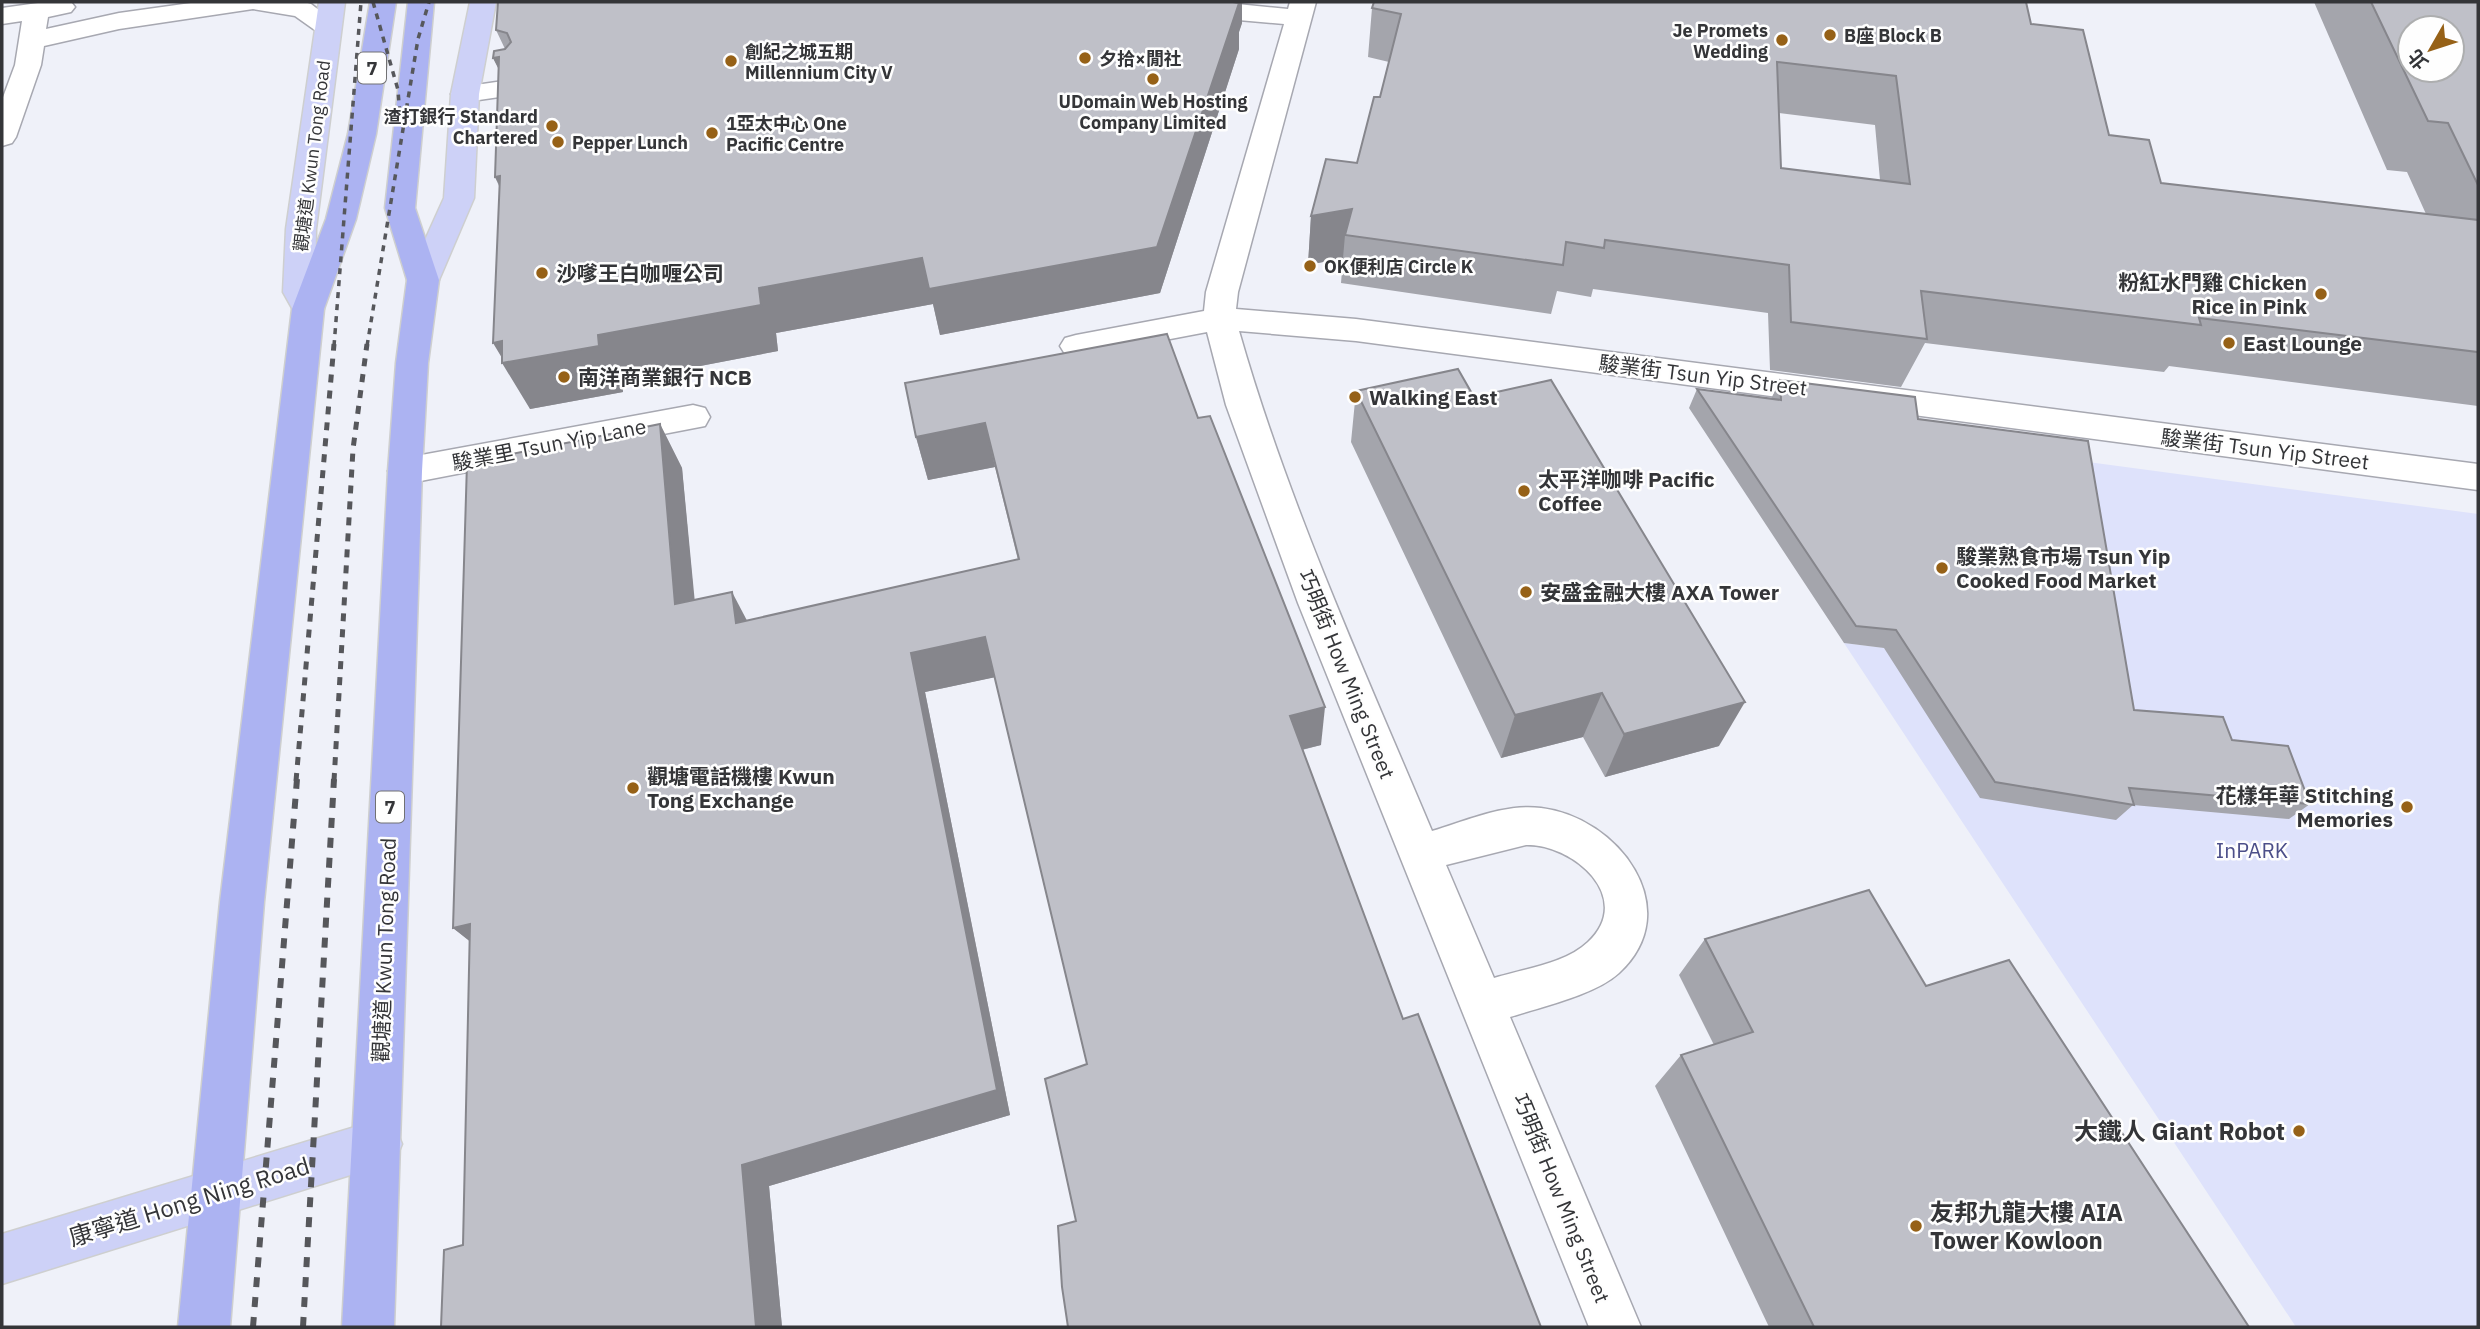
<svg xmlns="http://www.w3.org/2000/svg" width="2480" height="1329" viewBox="0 0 2480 1329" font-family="'IBM Plex Sans','Noto Sans TC',sans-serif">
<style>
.green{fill:#dee2fb}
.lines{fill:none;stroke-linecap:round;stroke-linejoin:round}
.minor-casing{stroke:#a7a8b1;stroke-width:3}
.major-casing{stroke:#cecfcf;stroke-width:3}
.highway-casing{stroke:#cecfcf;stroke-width:3}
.minor{fill:#fff;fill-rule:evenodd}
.major{fill:#cdd1f7;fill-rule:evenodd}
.highway{fill:#acb3f2;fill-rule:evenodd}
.rail-far2{stroke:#56575b;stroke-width:3.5;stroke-dasharray:6 6;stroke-linecap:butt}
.rail-far1{stroke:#56575b;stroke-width:5;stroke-dasharray:8 8;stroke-linecap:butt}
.rail{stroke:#56575b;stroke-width:6;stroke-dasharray:10 10;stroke-linecap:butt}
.wall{fill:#a4a5ac;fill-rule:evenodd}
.shaded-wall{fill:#86868c}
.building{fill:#bfc0c8;stroke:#86868c;stroke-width:2;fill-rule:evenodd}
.poi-dot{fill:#966117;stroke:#fefefe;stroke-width:2.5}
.labels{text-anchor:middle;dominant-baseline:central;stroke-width:5;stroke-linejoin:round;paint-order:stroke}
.far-poi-label{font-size:18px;font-weight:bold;fill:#343538;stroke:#fefefe;text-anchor:start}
.far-street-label{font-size:18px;fill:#343538;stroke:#fefefe}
.shield{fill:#fefefe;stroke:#717173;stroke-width:2}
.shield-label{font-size:19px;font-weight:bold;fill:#343538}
.poi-label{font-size:21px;font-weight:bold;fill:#343538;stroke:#fefefe;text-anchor:start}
.street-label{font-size:21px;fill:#343538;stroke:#fefefe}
.park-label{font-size:21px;fill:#4c4f89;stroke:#fefefe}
.near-poi-label{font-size:24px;font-weight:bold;fill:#343538;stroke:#fefefe;text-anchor:end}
.near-street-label{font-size:24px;fill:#343538;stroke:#fefefe}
</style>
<rect width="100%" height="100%" fill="#eff1f9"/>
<polygon class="green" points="2073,460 2478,514 2478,1327 2296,1327 1844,643 2108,675"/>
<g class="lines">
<g class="minor-casing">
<g id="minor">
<polygon points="45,2 71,2 75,7 71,12 48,17 46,29 119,13 198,2 304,2 311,4 341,27 337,33 319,33 295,16 253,9 119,29 44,46 41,65 16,137 12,143 2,146 2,100 15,65 22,21 2,24 2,8"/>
<path d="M1290,2H1316L1238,292L1236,309L1356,319L2478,464V490L1356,341L1239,331C1288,503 1363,667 1432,831C1466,821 1505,803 1541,808C1618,817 1688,909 1619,973C1595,995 1541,1007 1510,1017L1641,1327H1589L1298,603L1226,405L1207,332L1076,357L1065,354L1060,346L1065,338L1076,335L1204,311L1206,292L1284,24L1227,19L1218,16L1214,11L1218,6L1227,3L1288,9ZM1526,845C1574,844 1635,898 1588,942C1565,964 1523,969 1494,978L1446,865Z"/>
<polygon points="517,79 527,81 531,87 527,93 465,102 455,100 451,94 455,88"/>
<polygon points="693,405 705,408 710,417 705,426 405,484 393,480 388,471 393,462 405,458"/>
</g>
</g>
<g class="major-casing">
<g id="major">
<polygon points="319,2 345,2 316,229 315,292 324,309 319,317 308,320 297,317 283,292 286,229"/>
<polygon points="470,2 496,2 479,94 474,198 439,280 434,287 423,290 412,287 407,280 444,198 451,94"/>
<polygon points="378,1120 395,1127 402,1144 395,1161 2,1284 2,1234"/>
</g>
</g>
<g class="highway-casing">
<g id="highway">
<polygon points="370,2 396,2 376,134 356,219 324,309 264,902 230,1327 178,1327 220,902 292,309 326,219 348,134"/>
<polygon points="408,2 434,2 415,208 439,280 428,363 422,471 394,1327 342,1327 388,471 396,363 407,280 385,208"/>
</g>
</g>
<use href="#minor" class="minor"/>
<use href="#major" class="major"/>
<use href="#highway" class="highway"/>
<g class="rail-far2">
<polyline points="373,2 398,90 400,117"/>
<polyline points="334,346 361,2"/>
<polyline points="367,346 418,39 429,2"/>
</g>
<g class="rail-far1">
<polyline points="296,781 334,344"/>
<polyline points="334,781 353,449 367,344"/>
</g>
<g class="rail">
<polyline points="253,1327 297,779"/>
<polyline points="303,1327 334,779"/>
</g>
</g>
<g class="wall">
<polygon points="498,2 1249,2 1242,2 1242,23 1239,32 1239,49 1160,293 940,335 933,304 776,333 778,351 622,381 623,392 530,409 499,186 495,177 499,69 493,58 505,49 496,30"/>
<path d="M2314,2H2478V406L2169,366L2164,372L1925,343L1901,387L1770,370L1768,313L1593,289L1591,297L1557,291L1551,314L1341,283L1343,258L1308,265L1311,216L1357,163L1380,97L1389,62L1368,57L1372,8L2031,24L2109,135L2161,183L2426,214L2407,172L2387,170ZM1779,113L1875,125L1880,180L1781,168Z"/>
<polygon points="1780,380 1918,419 2134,710 2232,740 2310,804 2289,819 2133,805 2116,820 1980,798 1884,648 1844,643 1689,408 1697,389 1771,399"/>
<polygon points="1356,391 1474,397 1719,746 1605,777 1583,737 1501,758 1351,442"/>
<polygon points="1198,418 1321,745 1302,750 1076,1221 1087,1064 995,677 925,692 1010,1115 769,1186 782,1327 441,1327 463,1245 470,941 453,928 660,424 682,468 694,600 747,621 1018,560 995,467 928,480 916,437"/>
<polygon points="1705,939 1926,986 2249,1327 1769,1327 1655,1086 1681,1055 1714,1045 1679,975"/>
</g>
<g class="shaded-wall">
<polygon points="1233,2 1242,2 1242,23 1239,32 1239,49 1160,293 940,335 933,304 776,333 778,351 622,381 623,392 530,409 502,363 505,363 493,343 502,341 598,335"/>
<polygon points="499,57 516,104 493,58"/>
<polygon points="500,176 519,223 495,177"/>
<polygon points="1352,209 1345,235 1343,258 1308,265 1311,216"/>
<polygon points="985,423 995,467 928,480 916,437"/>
<polygon points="660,424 682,468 699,645 675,604"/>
<polygon points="732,592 753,632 736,623"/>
<polygon points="985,637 996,677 925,692 1010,1115 769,1186 782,1327 756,1327 742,1165 911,653"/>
<polygon points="1602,693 1583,737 1501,758 1515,715"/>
<polygon points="1745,702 1719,746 1605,777 1624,734"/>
<polygon points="1325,707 1321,745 1288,753 1290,716"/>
<polygon points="470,924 492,959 453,928"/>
</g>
<g class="building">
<polygon points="498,2 1233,2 1239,3 1157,247 929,289 922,258 759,288 761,305 598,335 599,346 502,363 502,341 493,343 500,176 495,177 499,57 493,58 494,51 505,49 511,42 507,33 496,30"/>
<path d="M1374,2H2026L2031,24L2083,30L2109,135L2149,140L2161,183L2478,220V352L2199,318L2201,325L1921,291L1927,339L1791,322L1789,265L1605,240L1604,248L1566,242L1563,265L1345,235L1352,209L1311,216L1326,159L1357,163L1374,97H1380L1401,14L1372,8ZM1777,62L1896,76L1910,184L1781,168Z"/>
<path d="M2371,2H2478V185L2448,123L2428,121ZM2410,28H2452V70H2410Z"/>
<polygon points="1167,334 1198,418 1210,416 1325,707 1290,716 1387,976 1403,1019 1418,1014 1541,1327 1068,1327 1062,1287 1058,1226 1076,1221 1045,1079 1087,1064 985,637 911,653 997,1090 742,1165 756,1327 441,1327 444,1250 463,1245 470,924 453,928 467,463 660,424 675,604 732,592 736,623 1019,559 985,423 916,437 905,383"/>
<polygon points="1458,369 1474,397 1551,380 1745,702 1624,734 1602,693 1515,715 1356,391"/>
<polygon points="1780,380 1915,397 1918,419 2088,441 2134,710 2223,717 2232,740 2288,746 2310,804 2129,788 2134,805 1995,782 1896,630 1856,626 1697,389 1781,400"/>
<polygon points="1869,890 1926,986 2009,960 2249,1327 1814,1327 1681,1055 1753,1032 1705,939"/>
</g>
<g class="poi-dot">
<circle cx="1830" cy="35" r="7"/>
<circle cx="1782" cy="40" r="7"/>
<circle cx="1085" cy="58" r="7"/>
<circle cx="731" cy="61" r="7"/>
<circle cx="1153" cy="79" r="7"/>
<circle cx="552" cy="126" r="7"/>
<circle cx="712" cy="133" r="7"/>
<circle cx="558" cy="142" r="7"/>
<circle cx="1310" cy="266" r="7"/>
<circle cx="542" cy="273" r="7"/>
<circle cx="2321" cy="294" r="7"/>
<circle cx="2229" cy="343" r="7"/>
<circle cx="564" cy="377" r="7"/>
<circle cx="1355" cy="397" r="7"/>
<circle cx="1524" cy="491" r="7"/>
<circle cx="1942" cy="568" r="7"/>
<circle cx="1526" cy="592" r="7"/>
<circle cx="633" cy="788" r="7"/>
<circle cx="2407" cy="807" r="7"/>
<circle cx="2299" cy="1131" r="7"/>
<circle cx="1916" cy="1226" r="7"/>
</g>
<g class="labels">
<g class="far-poi-label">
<text x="1768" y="30" text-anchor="end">Je Promets<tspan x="1768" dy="21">Wedding</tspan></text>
<text x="1844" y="35">B座 Block B</text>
<text x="745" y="51">創紀之城五期<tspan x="745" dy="21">Millennium City V</tspan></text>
<text x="1099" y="58">夕拾×閒社</text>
<text x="1153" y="101" text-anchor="middle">UDomain Web Hosting<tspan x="1153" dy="21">Company Limited</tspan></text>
<text x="538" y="116" text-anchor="end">渣打銀行 Standard<tspan x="538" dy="21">Chartered</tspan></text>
<text x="726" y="123">1亞太中心 One<tspan x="726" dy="21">Pacific Centre</tspan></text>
<text x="572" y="142">Pepper Lunch</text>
<text x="1324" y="266">OK便利店 Circle K</text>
</g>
<g class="far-street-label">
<text transform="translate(312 156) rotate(-83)">觀塘道 Kwun Tong Road</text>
</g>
<g class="shield">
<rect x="358" y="52.5" width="28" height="31" rx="5"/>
<rect x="376" y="791.5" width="28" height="31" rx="5"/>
</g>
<g class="shield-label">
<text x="372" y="68">7</text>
<text x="390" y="807">7</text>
</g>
<g class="poi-label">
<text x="556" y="273">沙嗲王白咖喱公司</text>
<text x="2307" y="282" text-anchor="end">粉紅水門雞 Chicken<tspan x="2307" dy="24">Rice in Pink</tspan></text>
<text x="2243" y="343">East Lounge</text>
<text x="578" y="377">南洋商業銀行 NCB</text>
<text x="1369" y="397">Walking East</text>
<text x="1538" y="479">太平洋咖啡 Pacific<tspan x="1538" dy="24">Coffee</tspan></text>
<text x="1956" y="556">駿業熟食市場 Tsun Yip<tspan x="1956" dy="24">Cooked Food Market</tspan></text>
<text x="1540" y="592">安盛金融大樓 AXA Tower</text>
<text x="647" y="776">觀塘電話機樓 Kwun<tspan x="647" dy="24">Tong Exchange</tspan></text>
<text x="2393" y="795" text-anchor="end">花樣年華 Stitching<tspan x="2393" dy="24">Memories</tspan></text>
</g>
<g class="street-label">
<text transform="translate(1703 375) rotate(7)">駿業街 Tsun Yip Street</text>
<text transform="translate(549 444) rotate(-11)">駿業里 Tsun Yip Lane</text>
<text transform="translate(2265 449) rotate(7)">駿業街 Tsun Yip Street</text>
<text transform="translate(1347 674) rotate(68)">巧明街 How Ming Street</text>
<text transform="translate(384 950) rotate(-88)">觀塘道 Kwun Tong Road</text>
<text transform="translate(1562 1198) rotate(68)">巧明街 How Ming Street</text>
</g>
<g class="park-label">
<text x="2252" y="850">InPARK</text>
</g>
<g class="near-poi-label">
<text x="2285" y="1131">大鐵人 Giant Robot</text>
<text x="1930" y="1212" text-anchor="start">友邦九龍大樓 AIA<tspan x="1930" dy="28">Tower Kowloon</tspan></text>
</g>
<g class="near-street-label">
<text transform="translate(189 1201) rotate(-17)">康寧道 Hong Ning Road</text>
</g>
</g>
<rect width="2480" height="1329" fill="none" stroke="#343538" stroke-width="7"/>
<g transform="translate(2431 49) rotate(231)"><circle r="33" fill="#fefefe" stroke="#adaeaf" stroke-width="2"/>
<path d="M0-5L12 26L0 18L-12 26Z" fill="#966117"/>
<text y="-10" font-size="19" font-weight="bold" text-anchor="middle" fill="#343538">北</text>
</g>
</svg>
